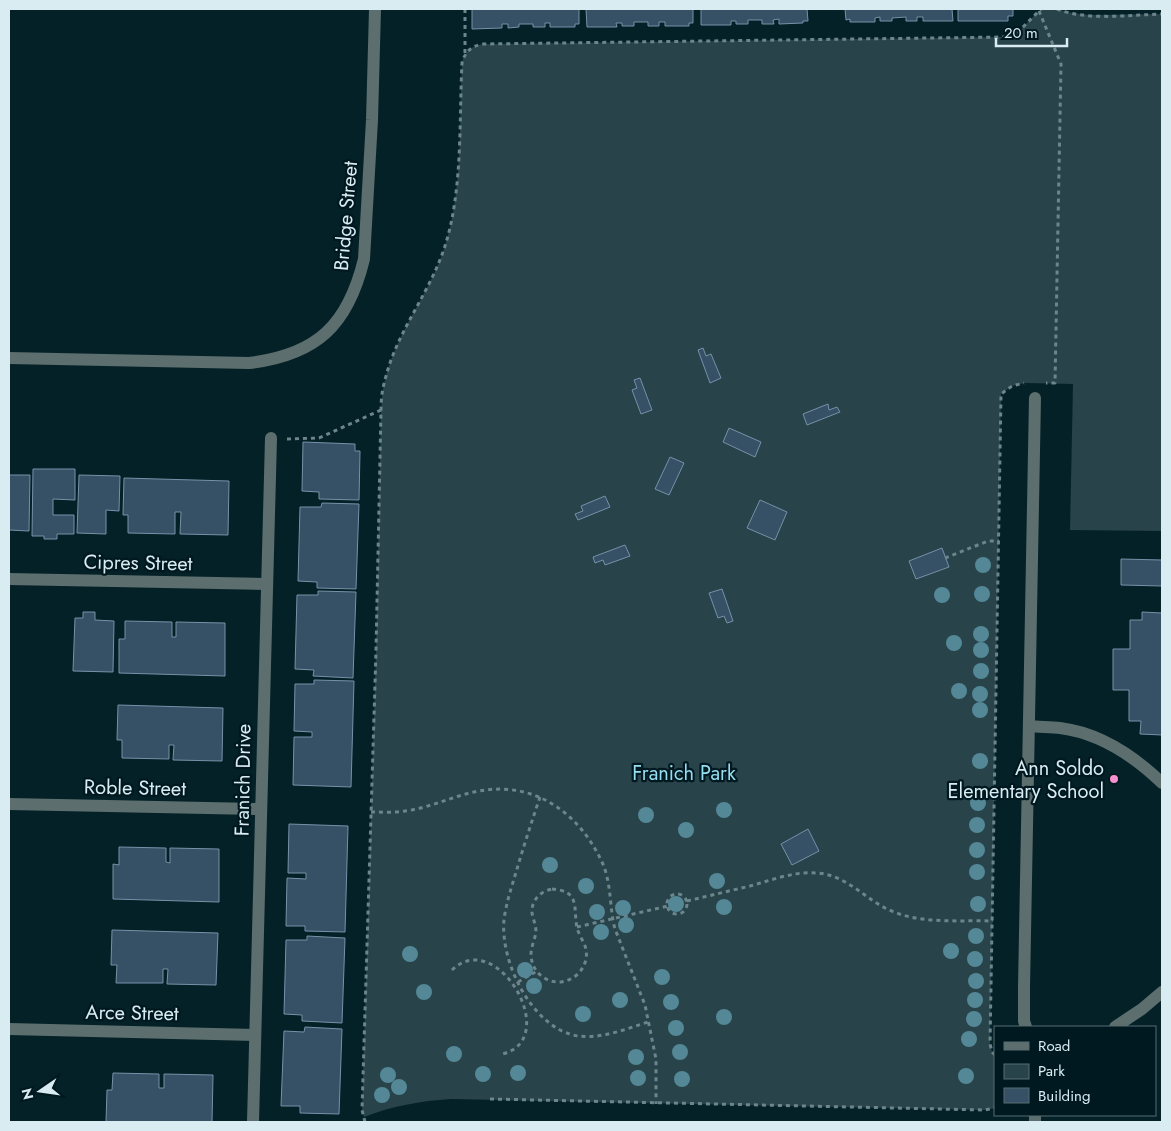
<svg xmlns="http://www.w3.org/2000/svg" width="1171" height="1131" viewBox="0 0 1171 1131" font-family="Jost,sans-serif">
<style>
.green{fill:#28434a}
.building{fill:#365165;stroke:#7692a9}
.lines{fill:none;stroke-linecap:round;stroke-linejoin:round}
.path{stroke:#6d858c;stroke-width:3;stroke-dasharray:4 4;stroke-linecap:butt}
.minor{stroke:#5c6e6d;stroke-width:12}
.tree{fill:#548897}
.poi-dot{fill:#f790cf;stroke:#00181f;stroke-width:2}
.labels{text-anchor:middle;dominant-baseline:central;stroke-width:4.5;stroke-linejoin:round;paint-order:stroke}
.street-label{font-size:20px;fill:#d8ecf2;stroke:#00181f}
.poi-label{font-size:20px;fill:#d8ecf2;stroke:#00181f;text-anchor:end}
.park-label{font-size:20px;fill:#95ddf1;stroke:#00181f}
</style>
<rect width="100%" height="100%" fill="#042128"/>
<path class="green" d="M1041,9H1057L1072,13L1089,15L1162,14V531L1070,530L1073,384L1025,383L1012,386L1001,394L990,1044L992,1052L995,1055V1108L985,1110L451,1099C420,1101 392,1106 364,1117L362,1110L376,651L381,410C382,400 382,390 385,380C396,333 429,294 444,249C463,193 459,122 462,63C464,52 471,46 483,44L1006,37L1016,34Z"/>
<g class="building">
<polygon points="472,9 579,9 579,24 575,24 575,27 550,27 550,23 545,23 545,27 533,27 533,24 519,24 519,27 508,28 508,24 502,24 502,28 472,29"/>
<polygon points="586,9 693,9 693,23 689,23 689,26 665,26 665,22 659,22 659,26 648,26 648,22 634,22 634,26 622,26 622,23 616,23 617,27 587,27"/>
<polygon points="701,9 811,9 807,9 808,21 803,21 803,23 779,24 779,19 773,20 774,24 762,24 762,20 748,20 748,24 736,24 736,21 731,21 731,25 701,25"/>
<polygon points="845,9 952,9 953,21 923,21 923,17 917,17 917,21 906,21 906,17 892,18 892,21 880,21 880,17 875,18 875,22 850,22 850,19 846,20"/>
<polygon points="958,9 1013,9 1013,16 1008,16 1008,21 958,21"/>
<polygon points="703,348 706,356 711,354 721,378 710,383 698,350"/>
<polygon points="640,378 652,410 641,414 632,390 637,388 634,380"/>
<polygon points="828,404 829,410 837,407 840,412 807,425 803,414"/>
<polygon points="729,428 761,442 755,457 723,442"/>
<polygon points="303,442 355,444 355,451 360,451 359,500 319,499 319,492 302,491"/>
<polygon points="670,457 684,463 669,495 655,489"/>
<polygon points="33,469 75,469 75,500 53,499 53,515 74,515 74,534 57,534 57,539 44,539 44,536 32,536"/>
<polygon points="9,475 30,475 29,531 9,530"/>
<polygon points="79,475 120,476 119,511 106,510 106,534 77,533"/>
<polygon points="124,478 229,481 228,535 180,534 181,512 175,512 175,534 128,533 128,515 123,515"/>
<polygon points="605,496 610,507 578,520 575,514 583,511 581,506"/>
<polygon points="760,500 787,512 775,540 747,528"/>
<polygon points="322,503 359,504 356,589 317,588 317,582 298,581 300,507 321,507"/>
<polygon points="625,545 630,556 605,565 603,560 595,563 593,557"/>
<polygon points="942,548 949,567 916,579 909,561"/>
<polygon points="1121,559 1162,560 1162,586 1121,585"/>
<polygon points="722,589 733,621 727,623 724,616 718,618 709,593"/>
<polygon points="318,591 356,592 353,678 313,676 314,670 295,669 297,595 318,595"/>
<polygon points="83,612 95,612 95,620 114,621 113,672 73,671 75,618 83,618"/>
<polygon points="1142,612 1162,613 1162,735 1140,734 1141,721 1129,721 1129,690 1113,690 1113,649 1130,649 1130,620 1142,620"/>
<polygon points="125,621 172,622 172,637 176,637 176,622 225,623 225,676 119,673 119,639 125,639"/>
<polygon points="314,680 354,681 351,787 293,785 294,737 312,737 312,732 294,731 295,684 314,684"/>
<polygon points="118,705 223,708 222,761 173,760 174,745 169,745 169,759 122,758 122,740 117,740"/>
<polygon points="289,824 348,826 345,932 305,931 305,926 286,926 287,878 306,879 306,873 288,873"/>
<polygon points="808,829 819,851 792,865 781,844"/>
<polygon points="119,847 166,848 166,862 170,863 170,848 219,849 219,902 113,899 113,864 119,865"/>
<polygon points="112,930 218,933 216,985 167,984 168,969 163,969 163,983 116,983 117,965 111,965"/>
<polygon points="307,936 345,938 342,1023 302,1021 302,1015 284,1014 286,940 307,940"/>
<polygon points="305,1027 342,1029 339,1114 300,1113 300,1106 281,1106 284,1031 304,1032"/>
<polygon points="113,1073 159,1074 159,1088 164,1088 164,1074 213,1075 212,1122 106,1122 107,1090 112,1090"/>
</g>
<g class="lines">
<g class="path">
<polyline points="465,9 465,53"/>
<path d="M1057,9C1087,21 1130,15 1162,14"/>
<polyline points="1039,11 1061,64 1055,383 1046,383"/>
<polyline points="287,439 319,438 381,410"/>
<polyline points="945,558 988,541 999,541"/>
<path d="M540,797C532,821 524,845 517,869C512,886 506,903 504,920C500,963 533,1029 578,1036C602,1039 626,1029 648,1022"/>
<path d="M371,812C382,812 394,813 405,811C429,808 451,797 474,792C532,779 578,811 602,862C612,884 609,907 615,929L645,1005L656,1059V1104"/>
<path d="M552,889C581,891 573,908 577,928C579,935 584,942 586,949C589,965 577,980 561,982C545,983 531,971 531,954C531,947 535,939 536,932C536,925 533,919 532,913C531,900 541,891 552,889Z"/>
<circle cx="677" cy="904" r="10"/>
<path d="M687,901C708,896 729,891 750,886C772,880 794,871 817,873C848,875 867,902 894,912C924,924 961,920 993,921"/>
<polyline points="577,927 668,906"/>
<path d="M452,970C497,926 563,1040 502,1054"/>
<polyline points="518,982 537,971"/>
<polyline points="995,1055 992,1052 990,1044 1001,394 1012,386 1024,383"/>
<polyline points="490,1099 985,1110 995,1108"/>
<path d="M365,1122L362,1110L376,651L381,410C381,400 382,390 385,380C396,333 429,294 444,249C463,193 459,122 462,63C465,52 471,46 483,44L1006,37L1016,34L1041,9"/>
</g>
<g class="minor">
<path d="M9,358L249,363C317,355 348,325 364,259L372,120L375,9"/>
<polyline points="9,579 266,584"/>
<path d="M1029,726C1039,727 1050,727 1060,728C1100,733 1134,756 1162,783"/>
<polyline points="9,804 261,809"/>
<polyline points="1026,1027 1024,1021 1024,987 1035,398"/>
<polyline points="1115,1027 1142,1009 1162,992"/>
<polyline points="9,1029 255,1035"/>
<polyline points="253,1122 271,438"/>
<polyline points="1035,1122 1035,1115"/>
</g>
</g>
<g class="tree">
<circle cx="983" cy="565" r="8"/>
<circle cx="982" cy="594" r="8"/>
<circle cx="942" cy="595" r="8"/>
<circle cx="981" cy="634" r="8"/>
<circle cx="954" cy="643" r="8"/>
<circle cx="981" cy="650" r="8"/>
<circle cx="981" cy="671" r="8"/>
<circle cx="959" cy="691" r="8"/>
<circle cx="980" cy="694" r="8"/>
<circle cx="980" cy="710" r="8"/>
<circle cx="980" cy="761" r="8"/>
<circle cx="978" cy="803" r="8"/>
<circle cx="724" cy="810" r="8"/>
<circle cx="646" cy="815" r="8"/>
<circle cx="977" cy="825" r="8"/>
<circle cx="686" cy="830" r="8"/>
<circle cx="977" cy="850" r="8"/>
<circle cx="550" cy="865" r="8"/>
<circle cx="977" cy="872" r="8"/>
<circle cx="717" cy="881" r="8"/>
<circle cx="586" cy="886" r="8"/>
<circle cx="676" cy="904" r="8"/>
<circle cx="978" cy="904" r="8"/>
<circle cx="724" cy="907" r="8"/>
<circle cx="623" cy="908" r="8"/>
<circle cx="597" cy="912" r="8"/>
<circle cx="626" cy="925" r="8"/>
<circle cx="601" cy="932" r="8"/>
<circle cx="976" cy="936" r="8"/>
<circle cx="951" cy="951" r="8"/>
<circle cx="410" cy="954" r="8"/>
<circle cx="975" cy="959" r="8"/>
<circle cx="525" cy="970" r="8"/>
<circle cx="662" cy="977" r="8"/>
<circle cx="976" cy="981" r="8"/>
<circle cx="534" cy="986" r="8"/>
<circle cx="424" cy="992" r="8"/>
<circle cx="620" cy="1000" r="8"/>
<circle cx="975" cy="1000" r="8"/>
<circle cx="671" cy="1002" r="8"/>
<circle cx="583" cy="1014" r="8"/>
<circle cx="724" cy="1017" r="8"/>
<circle cx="974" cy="1019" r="8"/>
<circle cx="676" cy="1028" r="8"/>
<circle cx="969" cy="1039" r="8"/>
<circle cx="680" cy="1052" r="8"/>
<circle cx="454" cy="1054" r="8"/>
<circle cx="636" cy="1057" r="8"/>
<circle cx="518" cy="1073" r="8"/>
<circle cx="483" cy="1074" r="8"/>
<circle cx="388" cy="1075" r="8"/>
<circle cx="966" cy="1076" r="8"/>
<circle cx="638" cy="1078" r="8"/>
<circle cx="682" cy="1079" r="8"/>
<circle cx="399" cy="1087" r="8"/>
<circle cx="382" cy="1095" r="8"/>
</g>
<circle class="poi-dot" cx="1114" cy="779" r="5"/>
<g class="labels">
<g class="street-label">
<text transform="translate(346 216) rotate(-85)">Bridge Street</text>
<text transform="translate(138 563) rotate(1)">Cipres Street</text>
<text transform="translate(243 780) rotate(-89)">Franich Drive</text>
<text transform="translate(135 788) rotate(1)">Roble Street</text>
<text transform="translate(132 1013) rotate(1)">Arce Street</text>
</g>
<g class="poi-label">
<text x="1104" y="768">Ann Soldo<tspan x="1104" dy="23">Elementary School</tspan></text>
</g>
<g class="park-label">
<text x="684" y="773">Franich Park</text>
</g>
</g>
<rect width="1171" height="1131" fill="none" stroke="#d8ecf2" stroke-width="20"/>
<rect x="994" y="1026" width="162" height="90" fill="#00181f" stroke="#566d73"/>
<rect x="1004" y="1042" width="25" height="8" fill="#5c6e6d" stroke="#566d73"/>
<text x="1038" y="1051" font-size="15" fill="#d8ecf2">Road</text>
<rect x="1004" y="1064" width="25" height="15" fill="#28434a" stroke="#566d73"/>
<text x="1038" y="1076" font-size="15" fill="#d8ecf2">Park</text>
<rect x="1004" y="1088" width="25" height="15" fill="#365165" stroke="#566d73"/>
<text x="1038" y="1101" font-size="15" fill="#d8ecf2">Building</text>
<g transform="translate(40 1091) rotate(257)" stroke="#00181f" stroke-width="4" paint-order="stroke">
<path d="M0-4L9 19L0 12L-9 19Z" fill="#d8ecf2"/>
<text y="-8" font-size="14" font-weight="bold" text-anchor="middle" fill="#d8ecf2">N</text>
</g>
<path d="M996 38v8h71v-8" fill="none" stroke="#d8ecf2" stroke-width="2.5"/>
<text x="1004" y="38" font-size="15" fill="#d8ecf2" stroke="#00181f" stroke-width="4" paint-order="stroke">20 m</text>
</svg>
